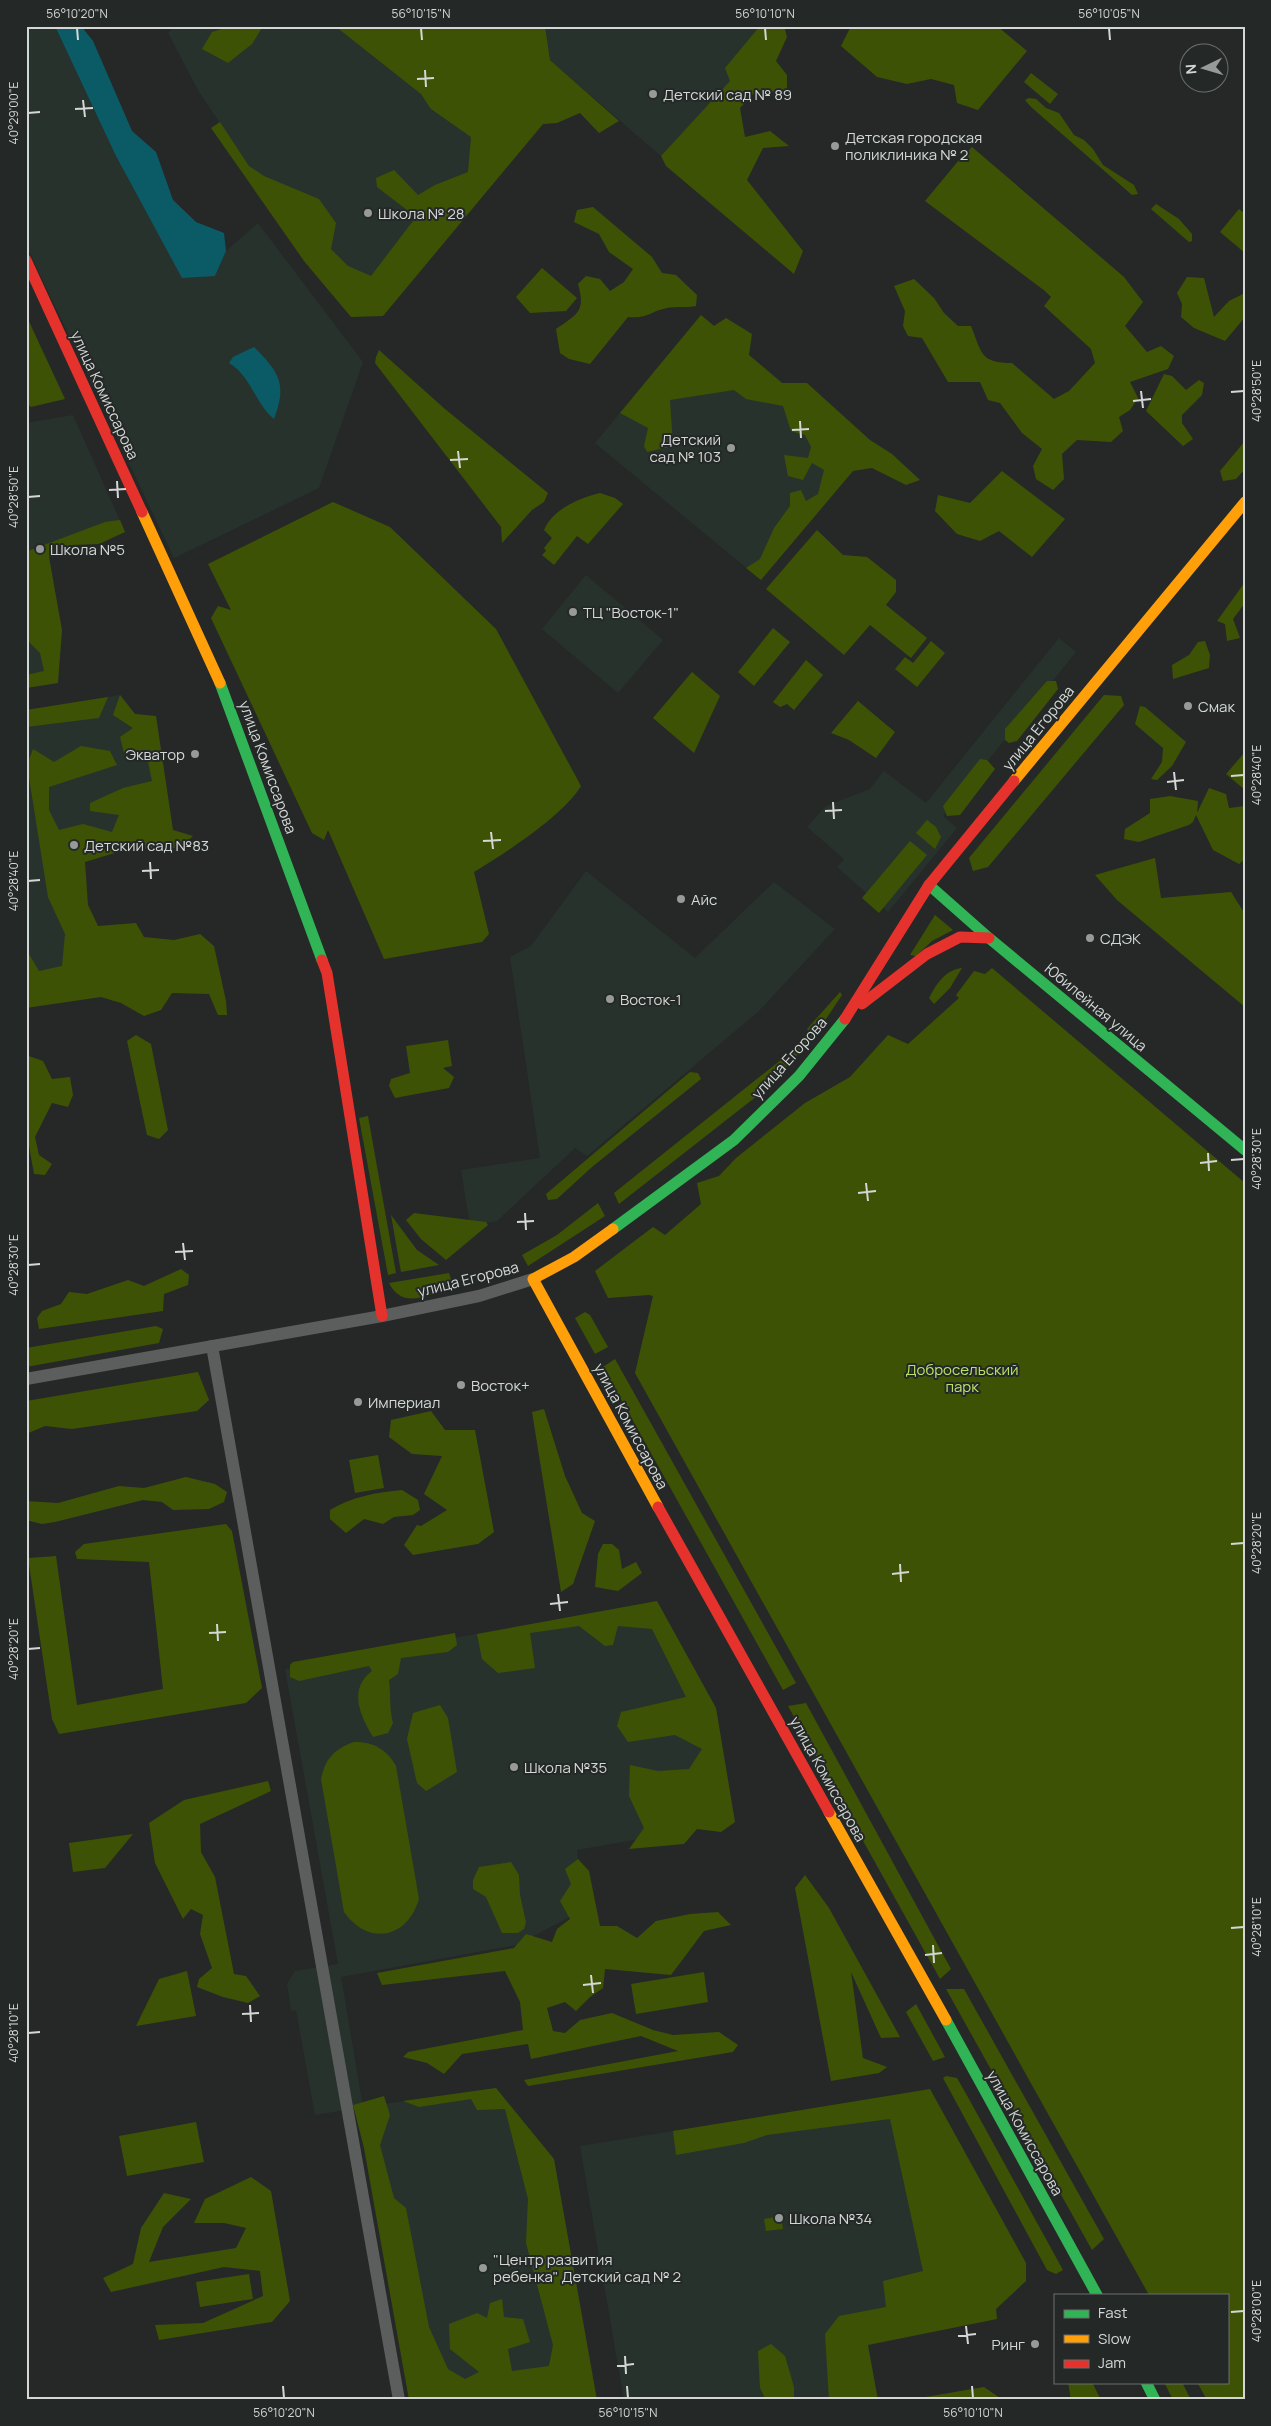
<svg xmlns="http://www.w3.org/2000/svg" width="1271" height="2426" viewBox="0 0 1271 2426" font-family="Manrope,sans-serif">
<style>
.built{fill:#28322d}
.green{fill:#3e5205}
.water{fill:#0b5b67}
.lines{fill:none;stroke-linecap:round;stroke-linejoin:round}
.street{stroke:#5c5e5d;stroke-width:12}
.fast{stroke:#30b455;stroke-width:11}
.slow{stroke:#ff9f0a;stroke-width:11}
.jam{stroke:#e5322d;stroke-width:11}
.ticks{fill:none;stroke:#d4d7d6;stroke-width:2}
.poi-dot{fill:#979a99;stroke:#242927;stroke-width:2}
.labels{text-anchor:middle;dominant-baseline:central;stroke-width:4;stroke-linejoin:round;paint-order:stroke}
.poi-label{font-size:15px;fill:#d4d7d6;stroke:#242927;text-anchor:start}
.street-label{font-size:15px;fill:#d4d7d6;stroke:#242927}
.park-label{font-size:15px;fill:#bae269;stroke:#242927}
.neatline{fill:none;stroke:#d4d7d6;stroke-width:2}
.ticks-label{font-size:12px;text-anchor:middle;fill:#d4d7d6}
</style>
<rect width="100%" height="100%" fill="#252827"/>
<g class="built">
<polygon points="26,26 55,26 115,154 215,276 226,251 258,223 363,362 319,488 174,558 26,245"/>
<polygon points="174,26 527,26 539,115 374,308 312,259 199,92 168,33"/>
<polygon points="545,26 782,26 661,156 550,60"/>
<polygon points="701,315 867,453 761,580 595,443"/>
<polygon points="73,415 125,532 37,554 58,683 26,688 26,423"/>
<polygon points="586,575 663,640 618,693 542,629"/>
<polygon points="1059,638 1076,652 943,816 957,828 888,912 837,867 844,859 807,827 826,806 870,789 884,771 926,803"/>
<polygon points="120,695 135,714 156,716 173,835 69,855 88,982 26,992 26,710"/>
<polygon points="586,871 695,958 774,882 835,929 759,1011 587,1156 575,1148 497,1221 470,1226 461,1170 540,1158 510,957 531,946"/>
<polygon points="657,1601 716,1708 735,1822 577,1850 583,1910 516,1945 341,1977 363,2107 496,2088 554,2159 593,2376 421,2400 363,2107 315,2115 296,2010 291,2011 287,1984 295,1971 338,1964 285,1669"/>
<polygon points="916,2092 993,2289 847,2333 857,2400 624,2400 580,2146"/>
</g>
<g class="green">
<polygon points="232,26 263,26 252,44 228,63 202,49 212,32"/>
<polygon points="335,26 545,26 550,60 619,121 599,133 580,113 557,123 543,124 383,316 351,317 304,261 211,128 220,122 249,166 264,176 319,199 336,223 331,249 348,266 371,276 416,217 377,187 376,178 394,170 418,195 435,185 468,172 471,137 431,109 421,94"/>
<polygon points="760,26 784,26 787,37 776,61 787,75 787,93 757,90 740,108 745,137 770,131 789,146 763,148 747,180 803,251 794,274 666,166 661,156 730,81 725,68"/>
<polygon points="851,26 997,26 1027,51 978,110 957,103 954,85 931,79 907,84 877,77 841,46"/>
<polygon points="1031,73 1058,94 1050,104 1024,82"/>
<polygon points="1029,98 1036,99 1046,108 1059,113 1074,135 1084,140 1093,149 1103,165 1134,185 1138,194 1132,195 1031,107 1025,100"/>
<path d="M972,147L1124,277L1143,302L1125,326L1147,352L1161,346L1174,356L1168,369L1130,382L1138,398L1130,410L1119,417L1123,431L1111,442L1077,440L1062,454L1064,479L1053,490L1036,479L1033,466L1042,449L1022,433L1000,403L988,400L980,382H948L922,338L908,336L903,326L905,311L894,286L914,279L934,298L944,313L958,326H971C982,353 980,363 1012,363L1054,399L1069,391L1095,363L1091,349L1044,306L1051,297L1045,291L925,201L959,160Z"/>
<polygon points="1156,204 1179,219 1192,234 1192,241 1189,242 1151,209"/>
<path d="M593,207L652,257L662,273L676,275L697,295L696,306C686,308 676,306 667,308C651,311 648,319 628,317L590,364L569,359L560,353L556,329C577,314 586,312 578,284L586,276L600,279L610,291L624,282L633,269L609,252L599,234L574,222L577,210Z"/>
<polygon points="1239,209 1245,214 1245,253 1220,232"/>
<polygon points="542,268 577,298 566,311 530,313 516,297"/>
<polygon points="1187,277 1204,278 1214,317 1229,301 1245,293 1245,317 1225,341 1194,328 1181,317 1182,304 1177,293"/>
<polygon points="26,315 65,399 31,407 26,403"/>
<polygon points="701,315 714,326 726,318 752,334 749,355 782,383 807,383 870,440 892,454 920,480 906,485 872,468 853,471 761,580 746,568 760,559 774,528 790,506 790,493 801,490 806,501 818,494 824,470 812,463 803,480 788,476 784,455 808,458 811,447 805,435 791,431 783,406 746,399 734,390 670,400 673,446 647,452 644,446 648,428 620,413"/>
<polygon points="379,350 445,409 548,493 544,502 532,510 502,543 501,527 375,363 376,357"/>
<polygon points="1164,374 1172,376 1186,390 1199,380 1204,383 1202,395 1182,415 1182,423 1193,439 1183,446 1146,411"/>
<polygon points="1245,441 1245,469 1236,479 1223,481 1220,471"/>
<polygon points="1002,471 1065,519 1032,557 999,531 980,541 957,534 935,511 938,495 970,503"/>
<path d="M600,493L615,498L623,504L588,544L577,536L554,565L542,555L546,551L544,548L552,538L544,530C553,509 579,498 600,493Z"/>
<path d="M333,502L390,527L496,629L581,786C564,815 504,854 474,872L489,934L482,942L384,959L328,830L324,840L312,833L211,618L218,606L231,610L208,564Z"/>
<polygon points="120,520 125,532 99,544 71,545 49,557 62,630 58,683 26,688 26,675 44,671 40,653 30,643 26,633 28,551 105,522"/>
<polygon points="817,530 843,555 867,557 896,580 896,592 886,605 927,638 911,658 870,625 844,655 766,589"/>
<polygon points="1245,582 1245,603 1233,619 1240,638 1227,641 1225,624 1217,621"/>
<polygon points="773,628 790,642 754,686 738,672"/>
<polygon points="931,641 945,653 917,687 895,669 905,657 913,663"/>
<polygon points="1205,641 1210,655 1209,668 1173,679 1172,665 1189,655 1198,642"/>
<polygon points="806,660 823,675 794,710 787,704 780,707 773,702"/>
<polygon points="692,672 720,696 694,753 653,718"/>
<polygon points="1047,681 1056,681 1058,689 1017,741 1009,743 1005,740 1005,729"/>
<polygon points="120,695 135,714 156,716 173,830 193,836 180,848 128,849 85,862 88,905 98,926 136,923 144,937 174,940 200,934 214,946 226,1001 227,1015 218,1015 209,994 172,993 161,1010 144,1016 121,1003 101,997 26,1008 26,949 39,971 62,966 65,934 48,897 27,765 33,749 54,762 81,746 110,751 117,765 49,787 49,810 59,830 83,824 112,832 119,815 90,811 90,803 123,788 152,781 147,757 125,757 120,737 133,728 113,715"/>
<polygon points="1104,695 1121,696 1124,705 988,867 973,871 969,858"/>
<polygon points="108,697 99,718 26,727 26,710"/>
<polygon points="858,701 895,732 876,758 849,740 831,733"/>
<polygon points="1140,706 1145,707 1186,742 1172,766 1157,780 1151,779 1162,762 1163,748 1135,724"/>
<polygon points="1245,752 1245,790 1226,774"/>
<polygon points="980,759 987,760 995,769 960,815 947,816 943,806"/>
<polygon points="1209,788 1226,794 1229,808 1245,806 1245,859 1239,864 1213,850 1196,815 1193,822 1189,825 1139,842 1124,839 1125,829 1150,813 1150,799 1170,796 1198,801 1197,813"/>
<polygon points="927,820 936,827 941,837 935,849 916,833"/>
<polygon points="910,841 927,855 879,913 862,898"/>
<polygon points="1155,858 1161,898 1231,892 1245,914 1245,1007 1117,900 1095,875"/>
<polygon points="935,915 953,930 932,941 916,956 910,955"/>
<path d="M962,968L950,988L934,1004L929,998C937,983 945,970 962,968Z"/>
<polygon points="992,968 1245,1183 1245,2400 1207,2400 1197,2382 1227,2382 1227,2295 1149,2295 635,1373 653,1296 649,1295 608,1298 595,1271 653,1227 665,1235 701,1204 697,1183 719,1176 736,1158 805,1103 850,1077 888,1035 908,1044 959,998 956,995 974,971 985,974"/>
<polygon points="840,992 842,995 814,1037 766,1089 619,1204 614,1193 812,1035 807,1029"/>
<polygon points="136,1035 151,1044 168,1130 159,1139 147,1135 127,1041"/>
<polygon points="448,1040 452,1066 443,1068 454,1077 449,1088 395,1098 389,1086 391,1079 413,1072 410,1073 406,1046"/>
<polygon points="26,1055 43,1061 52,1079 70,1077 73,1095 68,1107 52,1103 35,1137 39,1155 52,1164 45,1175 34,1174 26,1129"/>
<polygon points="690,1072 698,1073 701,1079 592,1167 557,1199 548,1200 546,1194"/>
<polygon points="368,1116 396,1273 388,1275 359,1118"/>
<polygon points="598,1203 605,1216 528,1266 522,1255 557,1235"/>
<polygon points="414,1213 486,1222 488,1225 446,1260 421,1239 406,1220"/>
<polygon points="391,1215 417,1250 439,1265 401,1272"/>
<polygon points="181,1269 189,1275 188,1285 164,1294 163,1311 39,1329 37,1318 42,1311 61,1304 69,1292 87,1294 128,1280 144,1286"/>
<path d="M449,1273L453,1286C430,1294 403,1311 389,1283Z"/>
<polygon points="585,1312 590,1315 608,1347 595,1354 575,1318"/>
<polygon points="156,1326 163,1329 159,1343 26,1367 26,1348"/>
<polygon points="615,1359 796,1683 783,1690 603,1367"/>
<polygon points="198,1372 209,1400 197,1411 72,1429 45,1426 26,1434 26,1401"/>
<polygon points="544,1409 565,1476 582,1513 595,1521 573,1584 561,1592 532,1412"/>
<polygon points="431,1411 445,1430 475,1430 494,1532 478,1544 413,1555 404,1545 417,1525 421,1526 447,1510 424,1494 442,1456 412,1454 389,1437 391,1420"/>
<polygon points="378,1455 384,1488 355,1493 349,1460"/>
<polygon points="186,1477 215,1484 227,1492 224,1502 209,1509 173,1510 162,1502 143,1500 55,1522 42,1524 26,1520 26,1501 58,1503 119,1486 144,1488"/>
<path d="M402,1490L418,1500L420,1510L413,1515L394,1517L383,1524L364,1519L346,1533L330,1519V1510C351,1497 377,1492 402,1490Z"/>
<polygon points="226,1524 232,1531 262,1688 246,1703 59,1734 52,1719 28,1558 56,1556 77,1705 163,1689 149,1562 77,1559 75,1552 84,1544"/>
<polygon points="603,1544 612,1544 619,1550 622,1569 636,1562 642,1573 618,1591 595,1587 598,1554"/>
<polygon points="657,1601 716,1708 735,1822 721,1832 697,1829 684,1844 629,1849 644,1828 629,1796 630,1765 658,1771 689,1769 702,1749 675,1735 628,1742 617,1726 621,1712 686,1697 652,1629 618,1626 613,1645 605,1646 579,1626 530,1633 535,1668 498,1673 482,1659 477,1634"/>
<path d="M455,1633L457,1645L448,1652L401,1658L398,1674L389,1680C391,1695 389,1708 393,1723L388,1733L373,1737C360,1715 348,1689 372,1671L369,1666L299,1681L290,1677V1665L293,1662Z"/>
<polygon points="806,1703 951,1969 940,1979 788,1706"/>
<polygon points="440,1705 448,1718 457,1772 426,1791 417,1783 407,1739 413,1713"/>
<path d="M354,1742C374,1742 386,1749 396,1766L419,1899C407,1939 368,1946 344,1912L321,1779C325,1759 334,1749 354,1742Z"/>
<polygon points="268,1781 271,1791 200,1824 201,1852 215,1877 234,1974 246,1976 260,1996 248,2003 223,1997 197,1987 199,1979 212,1968 200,1934 203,1915 191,1909 183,1919 155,1863 149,1823 184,1800"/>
<polygon points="133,1834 105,1868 73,1872 69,1843"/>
<polygon points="578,1859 589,1871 600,1926 617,1926 637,1938 656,1921 690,1914 718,1912 731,1925 704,1931 671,1975 605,1969 603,1988 590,1997 576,2011 565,2002 547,2008 553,2031 565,2033 580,2020 612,2013 653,2030 673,2035 719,2032 738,2045 733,2052 528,2086 524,2080 678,2051 641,2036 531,2059 528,2044 462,2054 444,2074 427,2063 403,2057 408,2052 523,2030 520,2002 505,1971 382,1985 377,1973 514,1948 526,1934 552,1942 557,1929 570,1919 560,1901 571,1884 565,1869"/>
<polygon points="511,1862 519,1875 520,1895 526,1922 524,1929 518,1933 502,1933 486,1897 473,1889 473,1880 479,1867"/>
<polygon points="805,1875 829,1908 900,2037 881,2038 851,1972 863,2058 887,2067 879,2073 831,2081 795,1888"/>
<polygon points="187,1971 196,2016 136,2026 159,1979"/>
<polygon points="704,1972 708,2002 636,2014 631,1984"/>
<polygon points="946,1989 964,1989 1104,2239 1092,2250"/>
<polygon points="916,2004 945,2057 933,2061 906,2012"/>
<polygon points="946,2076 957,2078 969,2099 1063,2270 1056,2274 1047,2270 943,2078"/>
<polygon points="496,2088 554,2159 597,2400 409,2400 364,2148 353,2105 384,2096 390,2115 380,2145 394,2198 406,2208 429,2327 448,2369 465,2379 479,2372 450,2349 449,2324 477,2313 487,2318 490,2303 502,2299 504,2317 523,2319 530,2342 508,2349 512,2371 549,2366 553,2345 526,2243 528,2199 505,2109 477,2110 471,2099 419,2107 403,2101"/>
<polygon points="930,2089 1026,2263 1026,2281 996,2309 997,2319 868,2345 878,2400 829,2400 825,2334 839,2316 886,2307 883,2281 923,2271 890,2119 767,2135 744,2143 676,2155 673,2131"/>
<polygon points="196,2122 204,2162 127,2176 119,2136"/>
<polygon points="251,2177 271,2191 290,2301 272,2322 159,2340 155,2325 203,2323 263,2296 260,2271 224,2267 111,2292 103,2278 133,2264 141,2228 164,2193 191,2199 163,2227 149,2262 236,2248 246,2228 224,2223 194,2223 205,2199"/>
<polygon points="781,2216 783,2229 766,2231 764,2219"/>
<polygon points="249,2274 253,2299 200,2307 196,2282"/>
<polygon points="771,2344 785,2356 794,2387 794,2400 766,2400 760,2388 758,2351"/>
<polygon points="1068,2382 1092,2382 1101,2400 1071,2400"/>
<polygon points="1164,2382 1182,2382 1191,2400 1173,2400"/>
<polygon points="984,2387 1003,2400 908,2400"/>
</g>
<g class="water">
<polygon points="55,26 81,26 93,41 132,131 156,152 173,200 196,222 224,233 226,251 215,276 182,278 115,154"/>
<path d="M254,347C280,373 287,384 274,419C256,405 251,376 229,363L233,357Z"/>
</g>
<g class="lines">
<g class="street">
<polyline points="212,1346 399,2400"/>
<polyline points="26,1379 382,1316 479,1296 533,1279"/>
</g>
<g class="fast">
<polyline points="220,683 322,960"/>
<polyline points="929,885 989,938 1245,1150"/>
<polyline points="613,1229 734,1140 799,1076 845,1019"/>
<polyline points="946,2020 1097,2295"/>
<polyline points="1146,2382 1155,2400"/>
</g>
<g class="slow">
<polyline points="142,512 220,683"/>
<polyline points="1014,781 1245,502"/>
<polyline points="613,1229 574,1257 533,1279 658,1507"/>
<polyline points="829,1812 946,2020"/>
</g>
<g class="jam">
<polyline points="26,260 142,512"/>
<polyline points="322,960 327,973 382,1316"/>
<polyline points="862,1004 927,954 960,937 989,938"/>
<polyline points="845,1019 929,885 1014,781"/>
<polyline points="658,1507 829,1812"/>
</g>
</g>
<path class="ticks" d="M77,28L78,40M421,28L422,40M765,28L766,40M1109,28L1110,40M425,70L426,87M417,79L434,78M83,100L85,117M75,109L93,108M28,113L40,112M1141,391L1143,408M1231,392L1244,391M1133,401L1151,399M800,421L801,438M792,430L809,429M458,451L460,468M450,460L468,459M117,481L118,498M109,490L126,489M28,497L40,496M1174,772L1176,790M1231,776L1244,775M1167,782L1184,780M833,802L834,819M825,811L842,810M491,832L493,849M483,841L501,840M150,862L151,879M142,871L159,870M28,881L40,880M1208,1153L1209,1171M1231,1160L1244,1159M1200,1163L1217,1161M866,1183L868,1201M858,1193L876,1191M525,1213L526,1230M517,1222L534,1221M183,1243L185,1260M175,1252L193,1251M28,1265L40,1264M1231,1544L1244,1543M900,1564L901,1582M892,1574L909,1572M558,1594L560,1611M550,1604L568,1602M217,1624L218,1641M209,1633L226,1632M28,1649L40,1648M1231,1928L1244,1927M933,1945L934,1963M925,1955L942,1953M591,1975L593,1993M583,1985L601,1983M250,2005L251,2022M242,2014L259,2013M28,2033L40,2032M1231,2312L1244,2311M966,2326L968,2344M958,2336L976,2334M625,2356L626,2374M617,2366L634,2364M283,2386L284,2398M627,2386L628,2398M972,2386L973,2398"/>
<g class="poi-dot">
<circle cx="653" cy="94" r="5"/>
<circle cx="835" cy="146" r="5"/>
<circle cx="368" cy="213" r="5"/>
<circle cx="731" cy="448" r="5"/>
<circle cx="40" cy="549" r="5"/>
<circle cx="573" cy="612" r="5"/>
<circle cx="1188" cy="706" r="5"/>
<circle cx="195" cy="754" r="5"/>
<circle cx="74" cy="845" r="5"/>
<circle cx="681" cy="899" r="5"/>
<circle cx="1090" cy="938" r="5"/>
<circle cx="610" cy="999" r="5"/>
<circle cx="461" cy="1385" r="5"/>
<circle cx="358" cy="1402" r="5"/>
<circle cx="514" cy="1767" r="5"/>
<circle cx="779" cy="2218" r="5"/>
<circle cx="483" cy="2268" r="5"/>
<circle cx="1035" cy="2344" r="5"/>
</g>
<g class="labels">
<g class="poi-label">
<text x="663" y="94">Детский сад № 89</text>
<text x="845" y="137">Детская городская<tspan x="845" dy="17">поликлиника № 2</tspan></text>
<text x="378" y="213">Школа № 28</text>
<text x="721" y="439" text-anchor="end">Детский<tspan x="721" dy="17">сад № 103</tspan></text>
<text x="50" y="549">Школа №5</text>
<text x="583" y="612">ТЦ "Восток-1"</text>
<text x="1198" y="706">Смак</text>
<text x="185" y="754" text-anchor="end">Экватор</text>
<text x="84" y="845">Детский сад №83</text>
<text x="691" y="899">Айс</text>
<text x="1100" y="938">СДЭК</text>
<text x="620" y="999">Восток-1</text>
<text x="471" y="1385">Восток+</text>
<text x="368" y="1402">Империал</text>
<text x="524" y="1767">Школа №35</text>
<text x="789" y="2218">Школа №34</text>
<text x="493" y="2259">"Центр развития<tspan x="493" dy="17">ребенка" Детский сад № 2</tspan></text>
<text x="1025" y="2344" text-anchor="end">Ринг</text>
</g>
<g class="street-label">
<text transform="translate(105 395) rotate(65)">улица Комиссарова</text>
<text transform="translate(1038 728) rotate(-51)">улица Егорова</text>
<text transform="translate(268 767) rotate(70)">улица Комиссарова</text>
<text transform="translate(1096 1007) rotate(40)">Юбилейная улица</text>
<text transform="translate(789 1058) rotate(-48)">улица Егорова</text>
<text transform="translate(468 1279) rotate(-14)">улица Егорова</text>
<text transform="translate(631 1426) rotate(62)">улица Комиссарова</text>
<text transform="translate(828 1779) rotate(61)">улица Комиссарова</text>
<text transform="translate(1025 2133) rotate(61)">улица Комиссарова</text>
</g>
<g class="park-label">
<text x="962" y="1369">Добросельский<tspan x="962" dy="17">парк</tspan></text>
</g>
</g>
<rect width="1271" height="2426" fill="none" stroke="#242927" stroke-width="55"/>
<rect x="1054" y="2294" width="175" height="90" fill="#242927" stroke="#6a6f6d"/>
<rect x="1064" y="2310" width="25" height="8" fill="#30b455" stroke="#6a6f6d"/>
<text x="1098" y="2318" font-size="15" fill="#d4d7d6">Fast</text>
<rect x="1064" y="2335" width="25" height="8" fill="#ff9f0a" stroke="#6a6f6d"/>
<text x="1098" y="2344" font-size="15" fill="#d4d7d6">Slow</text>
<rect x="1064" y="2360" width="25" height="8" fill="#e5322d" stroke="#6a6f6d"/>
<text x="1098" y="2368" font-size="15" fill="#d4d7d6">Jam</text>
<g transform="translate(1204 68) rotate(265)"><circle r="24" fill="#242927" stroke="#6a6f6d"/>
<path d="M0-4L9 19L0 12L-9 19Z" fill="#979a99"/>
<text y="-8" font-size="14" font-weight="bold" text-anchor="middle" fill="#d4d7d6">N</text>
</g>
<rect x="28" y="28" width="1216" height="2370" class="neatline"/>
<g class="ticks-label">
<text x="77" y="18">56°10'20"N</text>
<text x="421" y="18">56°10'15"N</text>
<text x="765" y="18">56°10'10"N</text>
<text x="1109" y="18">56°10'05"N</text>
<text transform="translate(14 113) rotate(-90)" y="4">40°29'00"E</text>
<text transform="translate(1257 391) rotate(-90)" y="4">40°28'50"E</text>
<text transform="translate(14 497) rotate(-90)" y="4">40°28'50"E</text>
<text transform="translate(1257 775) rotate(-90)" y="4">40°28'40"E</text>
<text transform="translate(14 881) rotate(-90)" y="4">40°28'40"E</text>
<text transform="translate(1257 1159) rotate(-90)" y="4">40°28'30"E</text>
<text transform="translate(14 1265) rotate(-90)" y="4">40°28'30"E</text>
<text transform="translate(1257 1543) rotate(-90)" y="4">40°28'20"E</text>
<text transform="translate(14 1649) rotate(-90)" y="4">40°28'20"E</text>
<text transform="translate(1257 1927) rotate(-90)" y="4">40°28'10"E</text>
<text transform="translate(14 2033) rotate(-90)" y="4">40°28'10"E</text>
<text transform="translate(1257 2311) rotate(-90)" y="4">40°28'00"E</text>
<text x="284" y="2417">56°10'20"N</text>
<text x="628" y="2417">56°10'15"N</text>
<text x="973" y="2417">56°10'10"N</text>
</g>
</svg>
